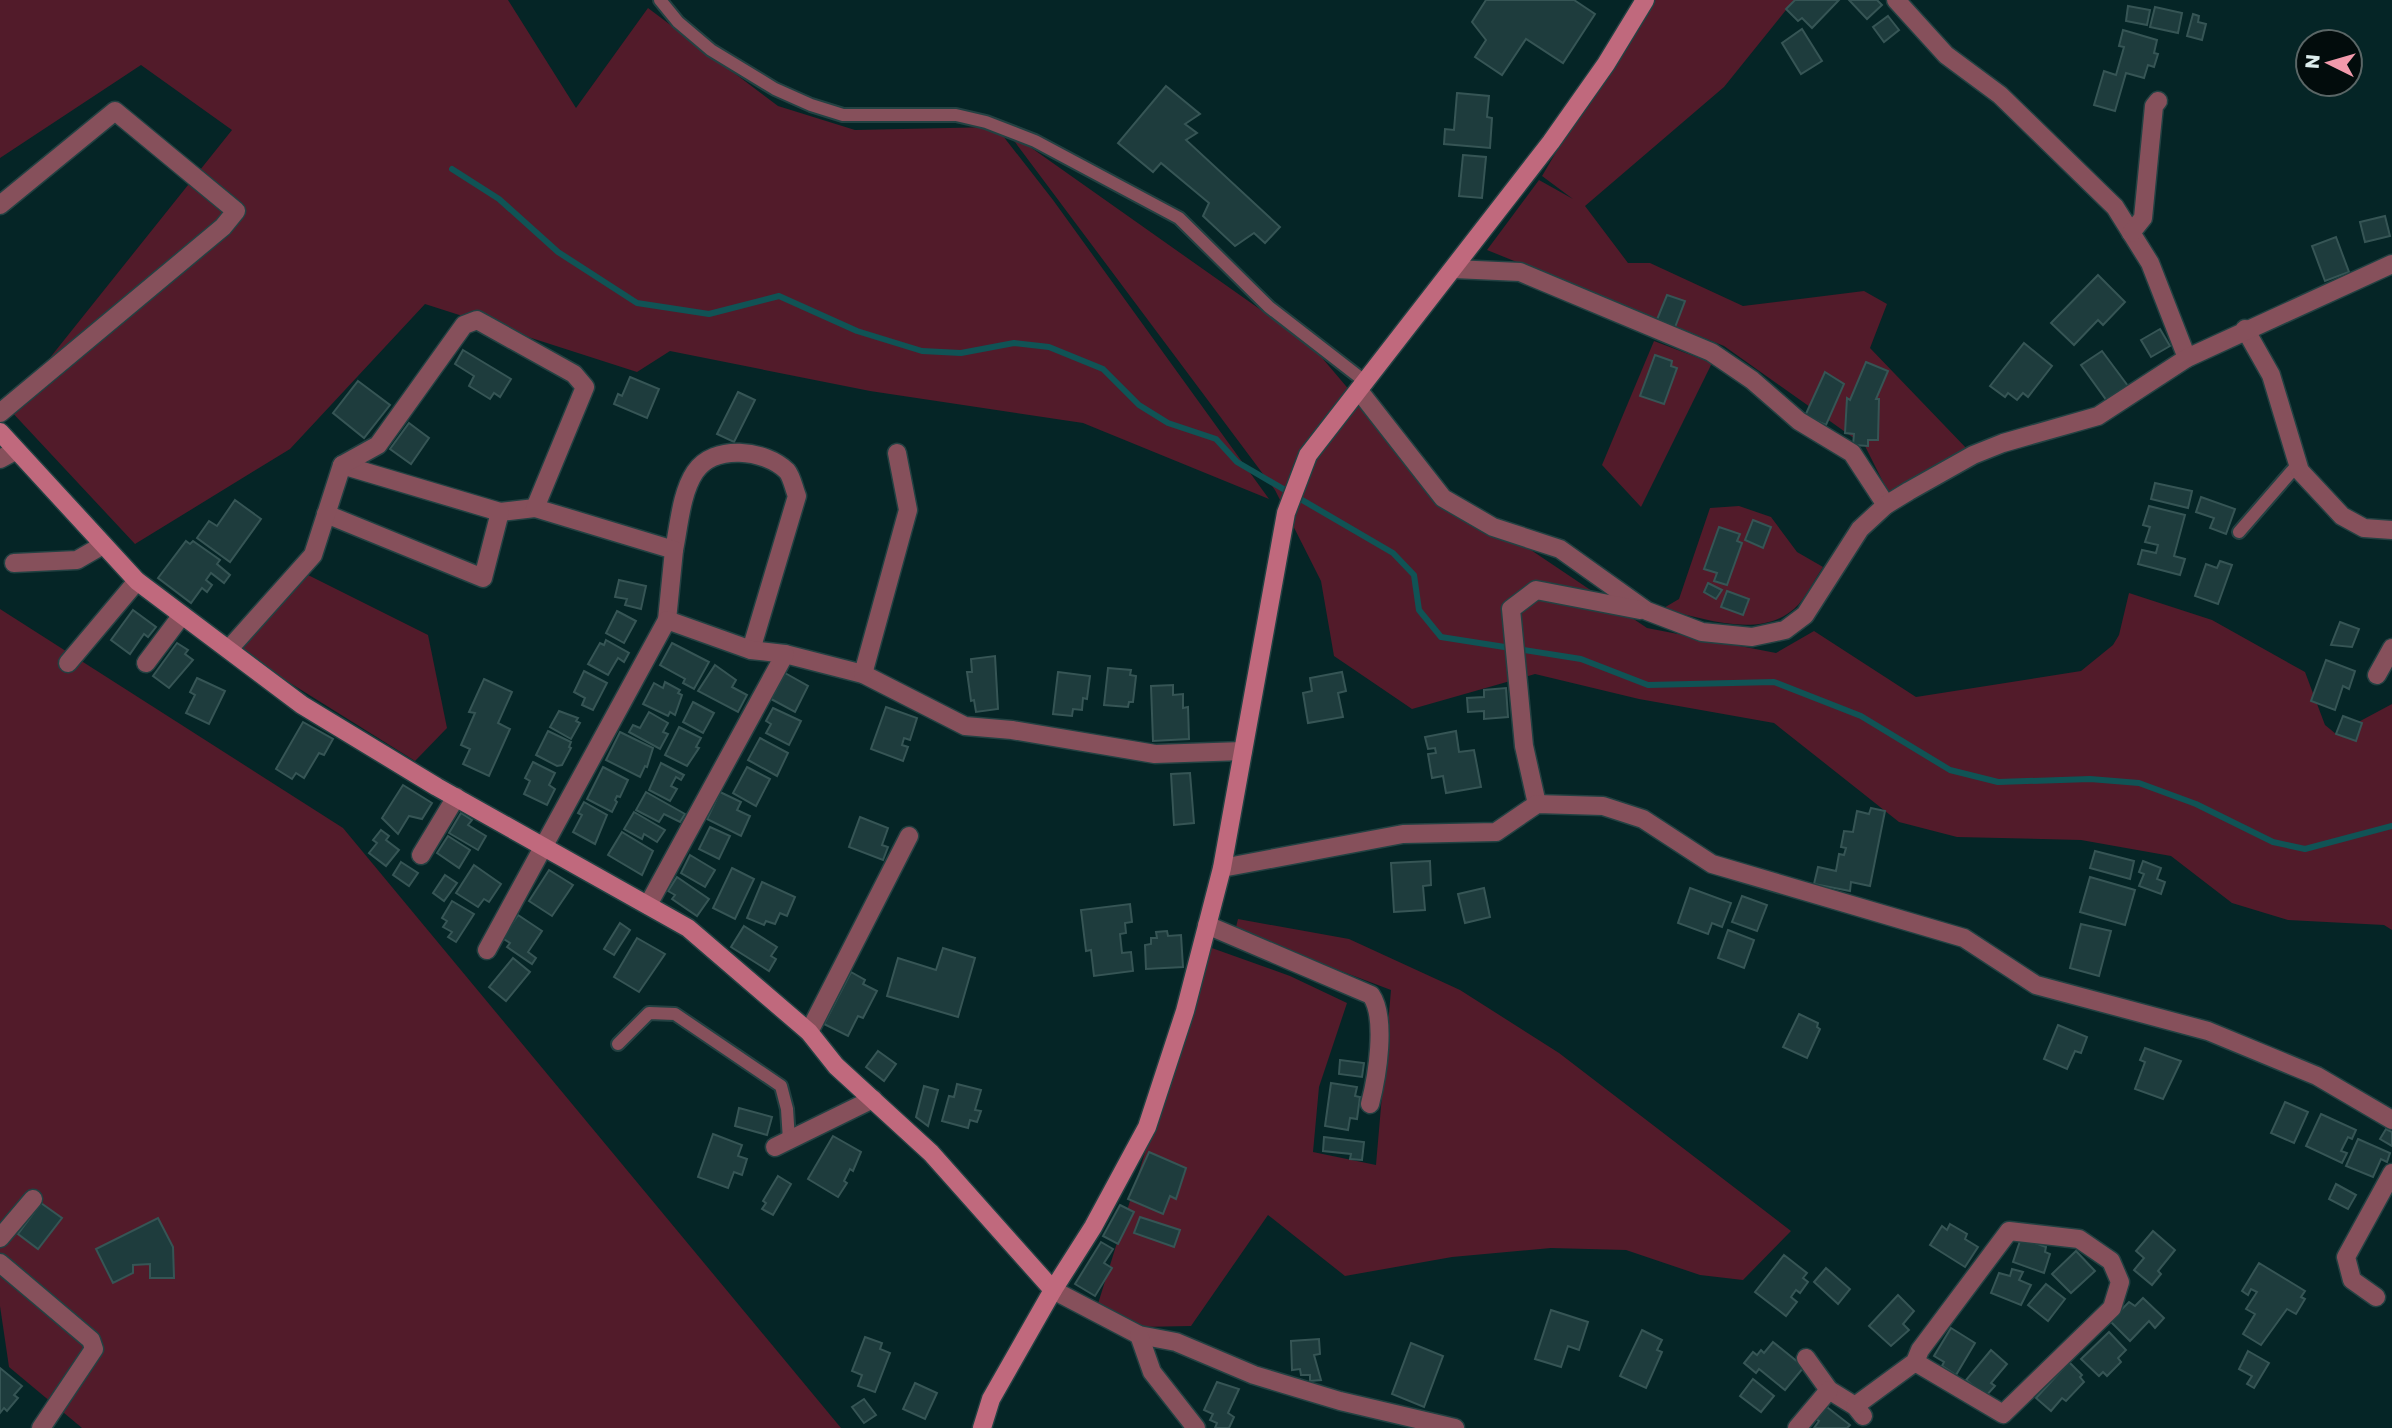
<svg xmlns="http://www.w3.org/2000/svg" width="2392" height="1428" viewBox="0 0 2392 1428" font-family="Poppins,sans-serif">
<style>
.green{fill:#521b2a}
.lines{fill:none;stroke-linecap:round;stroke-linejoin:round}
.stream{stroke:#105355;stroke-width:6}
.building{fill:#1e3c3d;stroke:#365555;stroke-width:2}
.lane-casing{stroke:#234142;stroke-width:16}
.street-casing{stroke:#234142;stroke-width:21}
.secondary-casing{stroke:#234142;stroke-width:21}
.lane{stroke:#86505b;stroke-width:12}
.street{stroke:#86505b;stroke-width:18}
.secondary{stroke:#c0697d;stroke-width:18}
</style>
<rect width="100%" height="100%" fill="#052526"/>
<g class="green">
<polygon points="0,0 508,0 576,108 648,8 778,106 855,130 996,127 1053,200 1269,499 1083,423 870,391 670,351 637,372 425,304 290,449 135,544 9,409 232,130 141,65 0,158"/>
<polygon points="1646,0 1794,0 1724,87 1585,206 1628,263 1650,263 1743,306 1864,291 1887,304 1870,348 1968,450 1888,492 1865,446 1724,346 1487,250 1539,180 1573,199 1542,176"/>
<polygon points="1006,130 1312,346 1390,438 1447,512 1525,546 1647,628 1776,653 1814,631 1916,697 2081,671 2113,645 2119,635 2129,593 2212,620 2305,672 2325,725 2336,734 2392,704 2392,930 2384,925 2288,920 2232,903 2171,856 2081,840 1957,837 1899,822 1774,723 1639,699 1535,674 1412,709 1334,656 1321,581 1275,490"/>
<polygon points="1654,341 1712,363 1641,507 1602,465"/>
<path d="M1739,506L1771,517L1797,552L1823,567C1815,579 1808,593 1799,604C1764,642 1704,618 1662,609L1679,599L1710,508Z"/>
<polygon points="306,574 428,635 447,728 415,761 237,650"/>
<polygon points="0,609 343,828 841,1428 82,1428 9,1367 0,1306"/>
<polygon points="1238,919 1349,939 1460,990 1559,1053 1791,1231 1743,1280 1700,1275 1626,1250 1551,1248 1452,1257 1345,1276 1268,1215 1191,1326 1139,1327 1097,1307 1209,947 1290,976 1347,1003 1319,1087 1313,1152 1376,1165 1391,990 1235,931"/>
</g>
<g class="lines">
<polyline class="stream" points="452,169 499,199 558,252 637,303 709,314 779,296 857,331 922,351 961,353 1014,343 1049,347 1103,369 1139,405 1168,423 1216,439 1237,462 1393,553 1414,575 1419,610 1441,637 1581,659 1648,685 1774,682 1861,716 1950,770 1998,782 2090,779 2139,783 2196,804 2273,842 2305,849 2392,826"/>
</g>
<g class="building">
<polygon points="1486,0 1574,0 1595,14 1563,63 1526,39 1502,75 1475,57 1486,40 1472,22"/>
<polygon points="1795,0 1839,0 1812,28 1802,18 1798,21 1786,9"/>
<polygon points="1849,0 1877,0 1882,5 1867,19"/>
<polygon points="2128,6 2150,10 2147,25 2126,21"/>
<polygon points="2155,7 2182,13 2178,33 2150,27"/>
<polygon points="2193,14 2199,16 2198,22 2206,24 2202,40 2187,36"/>
<polygon points="1888,16 1899,30 1884,42 1873,27"/>
<polygon points="1802,29 1822,61 1801,74 1782,43"/>
<polygon points="2123,30 2157,40 2154,53 2158,54 2154,67 2148,65 2144,78 2126,73 2115,111 2094,105 2104,71 2116,75 2124,47 2119,46"/>
<polygon points="1166,86 1200,114 1185,124 1197,133 1186,140 1280,227 1265,243 1254,233 1235,246 1203,216 1209,203 1161,163 1153,172 1118,143"/>
<polygon points="1457,93 1489,96 1487,117 1492,118 1490,148 1444,144 1445,129 1454,130"/>
<polygon points="1463,155 1486,157 1482,198 1459,196"/>
<polygon points="2385,216 2390,236 2365,242 2360,222"/>
<polygon points="2336,237 2349,272 2325,281 2312,246"/>
<polygon points="2098,275 2125,302 2103,325 2098,320 2074,345 2051,323"/>
<polygon points="1667,295 1685,301 1674,330 1656,322"/>
<polygon points="2160,329 2170,346 2151,357 2141,340"/>
<polygon points="2024,343 2052,366 2028,397 2023,393 2017,400 2008,393 2005,397 1990,386"/>
<polygon points="463,350 511,379 500,397 494,393 490,399 469,386 474,376 455,364"/>
<polygon points="2102,351 2128,386 2107,401 2081,365"/>
<polygon points="1655,355 1672,361 1671,366 1677,368 1664,404 1640,396"/>
<polygon points="1866,362 1888,371 1876,399 1879,399 1878,440 1868,440 1868,446 1853,445 1854,434 1845,433 1847,398 1850,400"/>
<polygon points="1825,372 1844,384 1826,425 1805,416"/>
<polygon points="630,377 659,389 647,418 614,404 618,394 622,396"/>
<polygon points="358,381 390,405 364,438 333,413"/>
<polygon points="738,392 755,400 734,442 717,434"/>
<polygon points="409,423 429,438 411,464 390,449"/>
<polygon points="2155,483 2192,491 2188,508 2151,499"/>
<polygon points="2201,497 2235,509 2226,534 2210,528 2214,518 2196,512"/>
<polygon points="235,500 261,519 230,562 197,538 209,521 217,526"/>
<polygon points="2149,506 2185,515 2174,556 2185,559 2180,575 2138,564 2142,550 2156,553 2158,545 2145,542 2150,527 2143,525"/>
<polygon points="1753,520 1771,527 1763,548 1745,540"/>
<polygon points="1719,527 1740,534 1737,541 1742,543 1727,585 1714,581 1717,573 1704,569"/>
<polygon points="186,541 190,544 193,541 220,560 217,564 230,575 224,583 211,573 206,580 212,585 207,592 202,588 191,603 158,578"/>
<polygon points="2220,561 2232,565 2218,604 2195,596 2206,564 2217,568"/>
<polygon points="619,580 646,586 641,609 625,605 627,599 615,597"/>
<polygon points="1708,583 1722,590 1716,599 1704,592"/>
<polygon points="1727,591 1749,599 1743,615 1721,607"/>
<polygon points="133,610 156,627 148,637 144,634 130,654 111,640"/>
<polygon points="617,611 636,621 624,643 606,633"/>
<polygon points="2340,622 2359,629 2352,647 2331,645"/>
<polygon points="606,640 629,653 624,662 618,658 608,675 588,664 600,643 604,645"/>
<polygon points="177,643 188,650 185,654 193,660 169,688 153,676"/>
<polygon points="672,643 709,662 694,689 683,683 685,679 660,665"/>
<polygon points="995,656 998,709 976,712 974,700 971,701 967,672 972,672 971,659"/>
<polygon points="2326,660 2355,671 2349,689 2343,686 2335,710 2311,701"/>
<polygon points="715,665 736,680 732,687 747,695 738,712 698,691"/>
<polygon points="1108,668 1131,670 1130,675 1136,676 1133,702 1129,702 1128,707 1104,705"/>
<polygon points="584,671 607,683 593,710 582,705 585,698 574,692"/>
<polygon points="1058,672 1090,676 1087,699 1083,698 1082,710 1073,709 1072,716 1053,714"/>
<polygon points="1342,672 1346,691 1338,693 1343,717 1308,723 1303,693 1312,691 1310,678"/>
<polygon points="785,673 808,686 795,712 771,699"/>
<polygon points="197,678 225,691 209,724 186,713 195,695 190,692"/>
<polygon points="484,679 512,692 498,723 510,729 489,776 463,764 470,749 461,745 475,713 469,712"/>
<polygon points="665,682 680,690 678,693 682,695 675,715 670,712 668,716 643,704 654,683 663,688"/>
<polygon points="1173,685 1173,695 1183,694 1183,708 1188,707 1189,739 1153,741 1151,686"/>
<polygon points="1506,688 1508,717 1484,719 1484,711 1468,712 1467,698 1484,697 1484,690"/>
<polygon points="693,702 714,713 703,733 683,722"/>
<polygon points="886,707 917,718 910,740 904,738 902,745 908,747 903,761 871,749"/>
<polygon points="773,708 801,721 789,745 766,733 771,724 766,721"/>
<polygon points="559,711 578,718 576,721 580,723 571,739 550,727"/>
<polygon points="649,712 668,723 663,732 668,734 660,749 629,732 633,725 640,728"/>
<polygon points="2343,716 2362,723 2356,741 2336,734"/>
<polygon points="303,722 333,739 324,755 319,753 304,778 296,773 292,779 276,769"/>
<polygon points="679,727 701,738 696,747 699,748 687,766 665,755"/>
<polygon points="548,731 571,742 569,747 571,748 562,765 557,766 536,755"/>
<polygon points="1456,731 1459,752 1474,750 1481,787 1446,793 1443,776 1432,778 1428,754 1436,753 1435,748 1428,749 1425,737"/>
<polygon points="620,732 653,748 647,767 645,766 640,777 606,760"/>
<polygon points="760,738 788,753 777,776 748,760"/>
<polygon points="533,762 555,773 549,785 555,789 547,805 524,794 530,781 525,778"/>
<polygon points="661,763 684,775 681,780 676,777 671,786 677,789 670,801 649,790"/>
<polygon points="603,767 628,780 620,797 617,796 615,800 617,802 612,812 587,799"/>
<polygon points="747,767 770,779 756,806 733,793"/>
<polygon points="1190,773 1194,823 1174,825 1171,774"/>
<polygon points="403,785 432,803 422,819 409,816 398,834 382,818"/>
<polygon points="646,792 685,814 680,822 664,814 659,822 636,810"/>
<polygon points="720,792 741,802 737,810 750,816 741,836 707,819"/>
<polygon points="584,802 607,815 595,844 573,832 582,815 578,813"/>
<polygon points="1871,808 1885,811 1870,886 1851,882 1850,891 1814,884 1818,867 1836,871 1839,854 1844,855 1846,848 1841,847 1844,831 1853,832 1857,811 1869,814"/>
<polygon points="634,812 665,830 657,842 644,834 642,839 624,829"/>
<polygon points="461,813 472,820 468,825 486,836 478,850 449,833"/>
<polygon points="860,817 888,828 882,845 888,847 883,860 849,847"/>
<polygon points="710,827 730,836 719,859 699,849"/>
<polygon points="381,830 389,836 386,840 399,850 386,866 369,853 377,843 373,840"/>
<polygon points="622,832 653,851 642,875 608,855"/>
<polygon points="448,836 470,850 459,868 437,853"/>
<polygon points="2095,851 2134,861 2130,879 2090,868"/>
<polygon points="690,855 715,870 705,887 681,873"/>
<polygon points="1430,861 1431,885 1423,886 1425,910 1394,912 1391,863"/>
<polygon points="2143,861 2161,868 2157,879 2165,882 2161,894 2139,886 2144,874 2139,872"/>
<polygon points="401,862 418,873 409,886 393,875"/>
<polygon points="474,865 501,884 489,902 484,899 478,907 456,893"/>
<polygon points="732,868 754,879 735,919 713,908"/>
<polygon points="549,870 573,885 552,916 529,901"/>
<polygon points="445,875 457,883 444,901 433,893"/>
<polygon points="677,877 709,899 697,916 672,899 675,895 668,891"/>
<polygon points="2090,877 2135,890 2125,925 2080,912"/>
<polygon points="762,882 795,897 787,916 780,913 775,924 766,921 764,925 747,918"/>
<polygon points="1484,888 1490,917 1465,923 1458,894"/>
<polygon points="1690,888 1731,903 1722,927 1712,923 1708,934 1678,923"/>
<polygon points="1742,896 1767,905 1757,931 1732,922"/>
<polygon points="452,901 474,914 456,942 448,937 452,932 443,927 447,921 442,918"/>
<polygon points="1130,904 1132,922 1125,923 1126,933 1120,934 1122,953 1131,952 1133,971 1094,976 1091,950 1086,951 1081,910"/>
<polygon points="518,915 542,931 528,952 536,958 532,964 507,947 510,943 502,938"/>
<polygon points="620,923 630,930 614,955 604,949"/>
<polygon points="2081,924 2111,931 2099,976 2070,968"/>
<polygon points="744,926 777,947 771,956 776,959 769,971 731,947"/>
<polygon points="1728,930 1754,940 1744,968 1718,958"/>
<polygon points="1167,931 1168,936 1181,935 1183,967 1146,969 1145,945 1151,944 1151,938 1157,938 1156,932"/>
<polygon points="637,938 665,954 639,992 614,977"/>
<polygon points="943,948 975,958 958,1017 887,996 898,958 936,970"/>
<polygon points="513,958 530,972 506,1001 489,987"/>
<polygon points="851,972 865,980 863,984 877,991 863,1018 858,1016 848,1036 824,1024"/>
<polygon points="1799,1014 1818,1023 1817,1027 1820,1029 1807,1058 1783,1047"/>
<polygon points="2058,1025 2087,1037 2081,1053 2075,1051 2067,1069 2044,1059"/>
<polygon points="2145,1048 2181,1061 2163,1099 2135,1089 2145,1062 2140,1060"/>
<polygon points="878,1051 896,1064 884,1081 866,1067"/>
<polygon points="1340,1060 1364,1063 1362,1077 1339,1074"/>
<polygon points="1331,1083 1357,1087 1355,1096 1360,1097 1357,1119 1350,1118 1348,1130 1325,1126"/>
<polygon points="957,1084 981,1090 975,1110 981,1111 977,1122 970,1120 968,1128 942,1121 949,1096 954,1097"/>
<polygon points="924,1086 938,1090 928,1126 916,1117"/>
<polygon points="2285,1102 2308,1112 2294,1143 2271,1133"/>
<polygon points="739,1108 772,1117 767,1135 735,1126"/>
<polygon points="2321,1114 2356,1130 2352,1139 2348,1137 2341,1151 2347,1153 2342,1163 2306,1146"/>
<polygon points="2386,1129 2392,1132 2392,1146 2380,1139"/>
<polygon points="713,1134 742,1145 738,1156 747,1159 742,1175 734,1172 728,1188 698,1177"/>
<polygon points="833,1136 861,1152 853,1171 850,1169 844,1181 847,1183 838,1197 808,1179"/>
<polygon points="1324,1137 1364,1142 1362,1160 1350,1159 1351,1154 1323,1151"/>
<polygon points="2358,1139 2390,1153 2387,1162 2381,1159 2373,1177 2346,1166"/>
<polygon points="1149,1152 1186,1168 1176,1199 1170,1196 1163,1214 1128,1199"/>
<polygon points="778,1176 791,1184 773,1215 762,1209 766,1203 763,1201"/>
<polygon points="2336,1184 2356,1195 2348,1209 2329,1199"/>
<polygon points="41,1203 62,1218 38,1249 18,1234"/>
<polygon points="1120,1205 1134,1212 1118,1244 1103,1236"/>
<polygon points="1140,1217 1180,1230 1174,1247 1134,1233"/>
<polygon points="158,1218 173,1247 174,1278 150,1278 150,1264 133,1265 133,1273 113,1283 96,1249"/>
<polygon points="1950,1224 1967,1234 1965,1239 1978,1247 1965,1267 1930,1245 1942,1226 1947,1230"/>
<polygon points="2153,1231 2175,1250 2158,1271 2161,1274 2152,1285 2134,1270 2144,1258 2136,1251"/>
<polygon points="2021,1238 2046,1247 2045,1252 2050,1254 2044,1273 2013,1262"/>
<polygon points="1101,1242 1113,1249 1104,1263 1112,1268 1095,1296 1075,1284"/>
<polygon points="2076,1251 2095,1271 2071,1293 2052,1274"/>
<polygon points="1784,1255 1807,1273 1803,1278 1808,1282 1800,1293 1796,1290 1791,1297 1797,1302 1786,1316 1755,1292"/>
<polygon points="2259,1263 2305,1291 2301,1297 2305,1299 2296,1314 2287,1309 2261,1345 2243,1334 2255,1314 2246,1309 2257,1292 2251,1289 2248,1295 2242,1291"/>
<polygon points="1826,1268 1850,1289 1838,1304 1814,1282"/>
<polygon points="2012,1269 2023,1272 2019,1280 2031,1285 2021,1305 1991,1293 1999,1273 2010,1276"/>
<polygon points="2046,1284 2065,1299 2048,1321 2028,1305"/>
<polygon points="1898,1295 1914,1311 1903,1324 1909,1330 1891,1346 1869,1326"/>
<polygon points="2143,1298 2164,1318 2155,1328 2149,1321 2130,1341 2110,1321 2129,1302 2135,1306"/>
<polygon points="1551,1310 1588,1322 1579,1350 1568,1346 1561,1367 1535,1359"/>
<polygon points="1951,1328 1975,1343 1956,1375 1942,1366 1944,1362 1934,1356"/>
<polygon points="1642,1330 1662,1340 1657,1350 1662,1352 1646,1388 1620,1376"/>
<polygon points="2109,1332 2126,1350 2118,1358 2121,1362 2107,1376 2103,1372 2099,1376 2081,1359"/>
<polygon points="865,1337 882,1343 880,1349 890,1353 875,1392 858,1386 862,1375 852,1371"/>
<polygon points="1319,1339 1320,1354 1314,1355 1321,1380 1310,1381 1310,1375 1301,1375 1300,1369 1292,1370 1291,1341"/>
<polygon points="1773,1342 1804,1367 1785,1390 1759,1369 1756,1373 1744,1363 1753,1352 1757,1355 1761,1350 1764,1353"/>
<polygon points="1411,1343 1443,1356 1424,1407 1392,1394"/>
<polygon points="1991,1350 2007,1364 1991,1383 1995,1386 1986,1396 1966,1380"/>
<polygon points="2248,1351 2269,1363 2254,1388 2247,1384 2252,1376 2239,1369"/>
<polygon points="2069,1362 2082,1375 2080,1377 2084,1382 2066,1401 2062,1398 2051,1411 2036,1398"/>
<polygon points="0,1368 22,1386 14,1395 18,1398 7,1411 4,1408 0,1413"/>
<polygon points="1753,1379 1774,1396 1761,1412 1740,1396"/>
<polygon points="1217,1382 1239,1389 1228,1413 1234,1417 1229,1428 1215,1428 1217,1423 1210,1420 1213,1414 1204,1410"/>
<polygon points="915,1383 937,1393 925,1419 903,1409"/>
<polygon points="864,1399 876,1415 864,1423 852,1407"/>
<polygon points="1823,1404 1850,1425 1847,1428 1814,1428 1819,1421 1813,1417"/>
</g>
<g class="lines">
<g class="lane-casing">
<g id="lane">
<polyline points="660,0 678,22 711,50 775,89 811,105 843,115 956,115 986,122 1035,141 1179,218 1269,307 1367,383"/>
<polyline points="2239,532 2298,464"/>
<polyline points="618,1044 649,1013 675,1014 781,1086 787,1109 789,1140"/>
</g>
</g>
<g class="street-casing">
<g id="street">
<polyline points="1896,0 1946,55 2000,95 2115,207 2150,263 2187,358"/>
<polyline points="0,205 115,111 236,211 223,227 0,413"/>
<polyline points="2131,233 2143,218 2154,106 2158,101"/>
<polyline points="1454,269 1520,272 1711,352 1752,380 1799,421 1852,453 1886,505"/>
<polyline points="2245,329 2271,375 2300,471 2342,516 2364,528 2392,530"/>
<polyline points="1360,392 1443,498 1493,527 1560,549 1647,611 1702,632 1752,637 1785,630 1805,615 1860,529 1886,505 1909,491 1973,455 2003,443 2098,416 2187,358 2392,264"/>
<polyline points="0,459 15,451"/>
<polyline points="500,512 535,508"/>
<polyline points="326,514 483,578 500,512 342,465"/>
<path d="M674,550C679,526 681,493 695,472C714,444 764,449 787,471C792,477 794,489 797,496L751,650"/>
<polyline points="14,563 77,560 103,545"/>
<polyline points="229,649 313,555 342,465 378,445 464,325 477,320 574,374 585,387 535,508 674,550 667,620"/>
<polyline points="785,654 863,674 965,726 1012,730 1155,754 1243,751"/>
<polyline points="68,663 137,581"/>
<polyline points="146,663 182,615"/>
<polyline points="863,674 908,510 897,453"/>
<polyline points="2377,675 2392,648"/>
<polyline points="1537,804 1524,746 1511,609 1536,590 1640,610"/>
<polyline points="421,855 456,797"/>
<polyline points="1222,868 1403,834 1496,832 1537,804 1603,806 1643,819 1712,864 1964,938 2036,985 2208,1031 2317,1076 2392,1120"/>
<path d="M1207,925L1371,995C1387,1018 1377,1077 1370,1104"/>
<polyline points="487,950 667,620 751,650 785,654 648,905"/>
<polyline points="809,1032 909,836"/>
<polyline points="775,1147 873,1099"/>
<polyline points="0,1238 33,1199"/>
<polyline points="0,1263 91,1340 94,1349 41,1428"/>
<polyline points="1053,1290 1139,1335 1176,1342 1254,1375 1340,1401 1455,1428"/>
<polyline points="2376,1297 2352,1280 2346,1257 2392,1173"/>
<polyline points="1139,1335 1152,1372 1196,1428"/>
<polyline points="1806,1358 1829,1390 1855,1406 1863,1416"/>
<polyline points="1855,1406 1915,1362 1920,1350 2009,1231 2079,1239 2111,1261 2120,1282 2112,1308 2003,1414 1915,1362"/>
<polyline points="1797,1428 1829,1390"/>
</g>
</g>
<g class="secondary-casing">
<g id="secondary">
<polyline points="0,432 137,581 302,705 437,787 688,928 809,1032 836,1066 931,1153 1053,1290"/>
<polyline points="982,1428 991,1399 1053,1290 1093,1227 1147,1127 1185,1011 1222,868 1286,513 1308,455 1551,142 1606,64 1645,0"/>
</g>
</g>
<use href="#lane" class="lane"/>
<use href="#street" class="street"/>
<use href="#secondary" class="secondary"/>
</g>
<g transform="translate(2329 63) rotate(275)"><circle r="33" fill="#020c0c" stroke="#5a6666" stroke-width="2"/>
<path d="M0-5L12 26L0 18L-12 26Z" fill="#f29aac"/>
<text y="-10" font-size="19" font-weight="bold" text-anchor="middle" fill="#ddeeee">N</text>
</g>
</svg>
